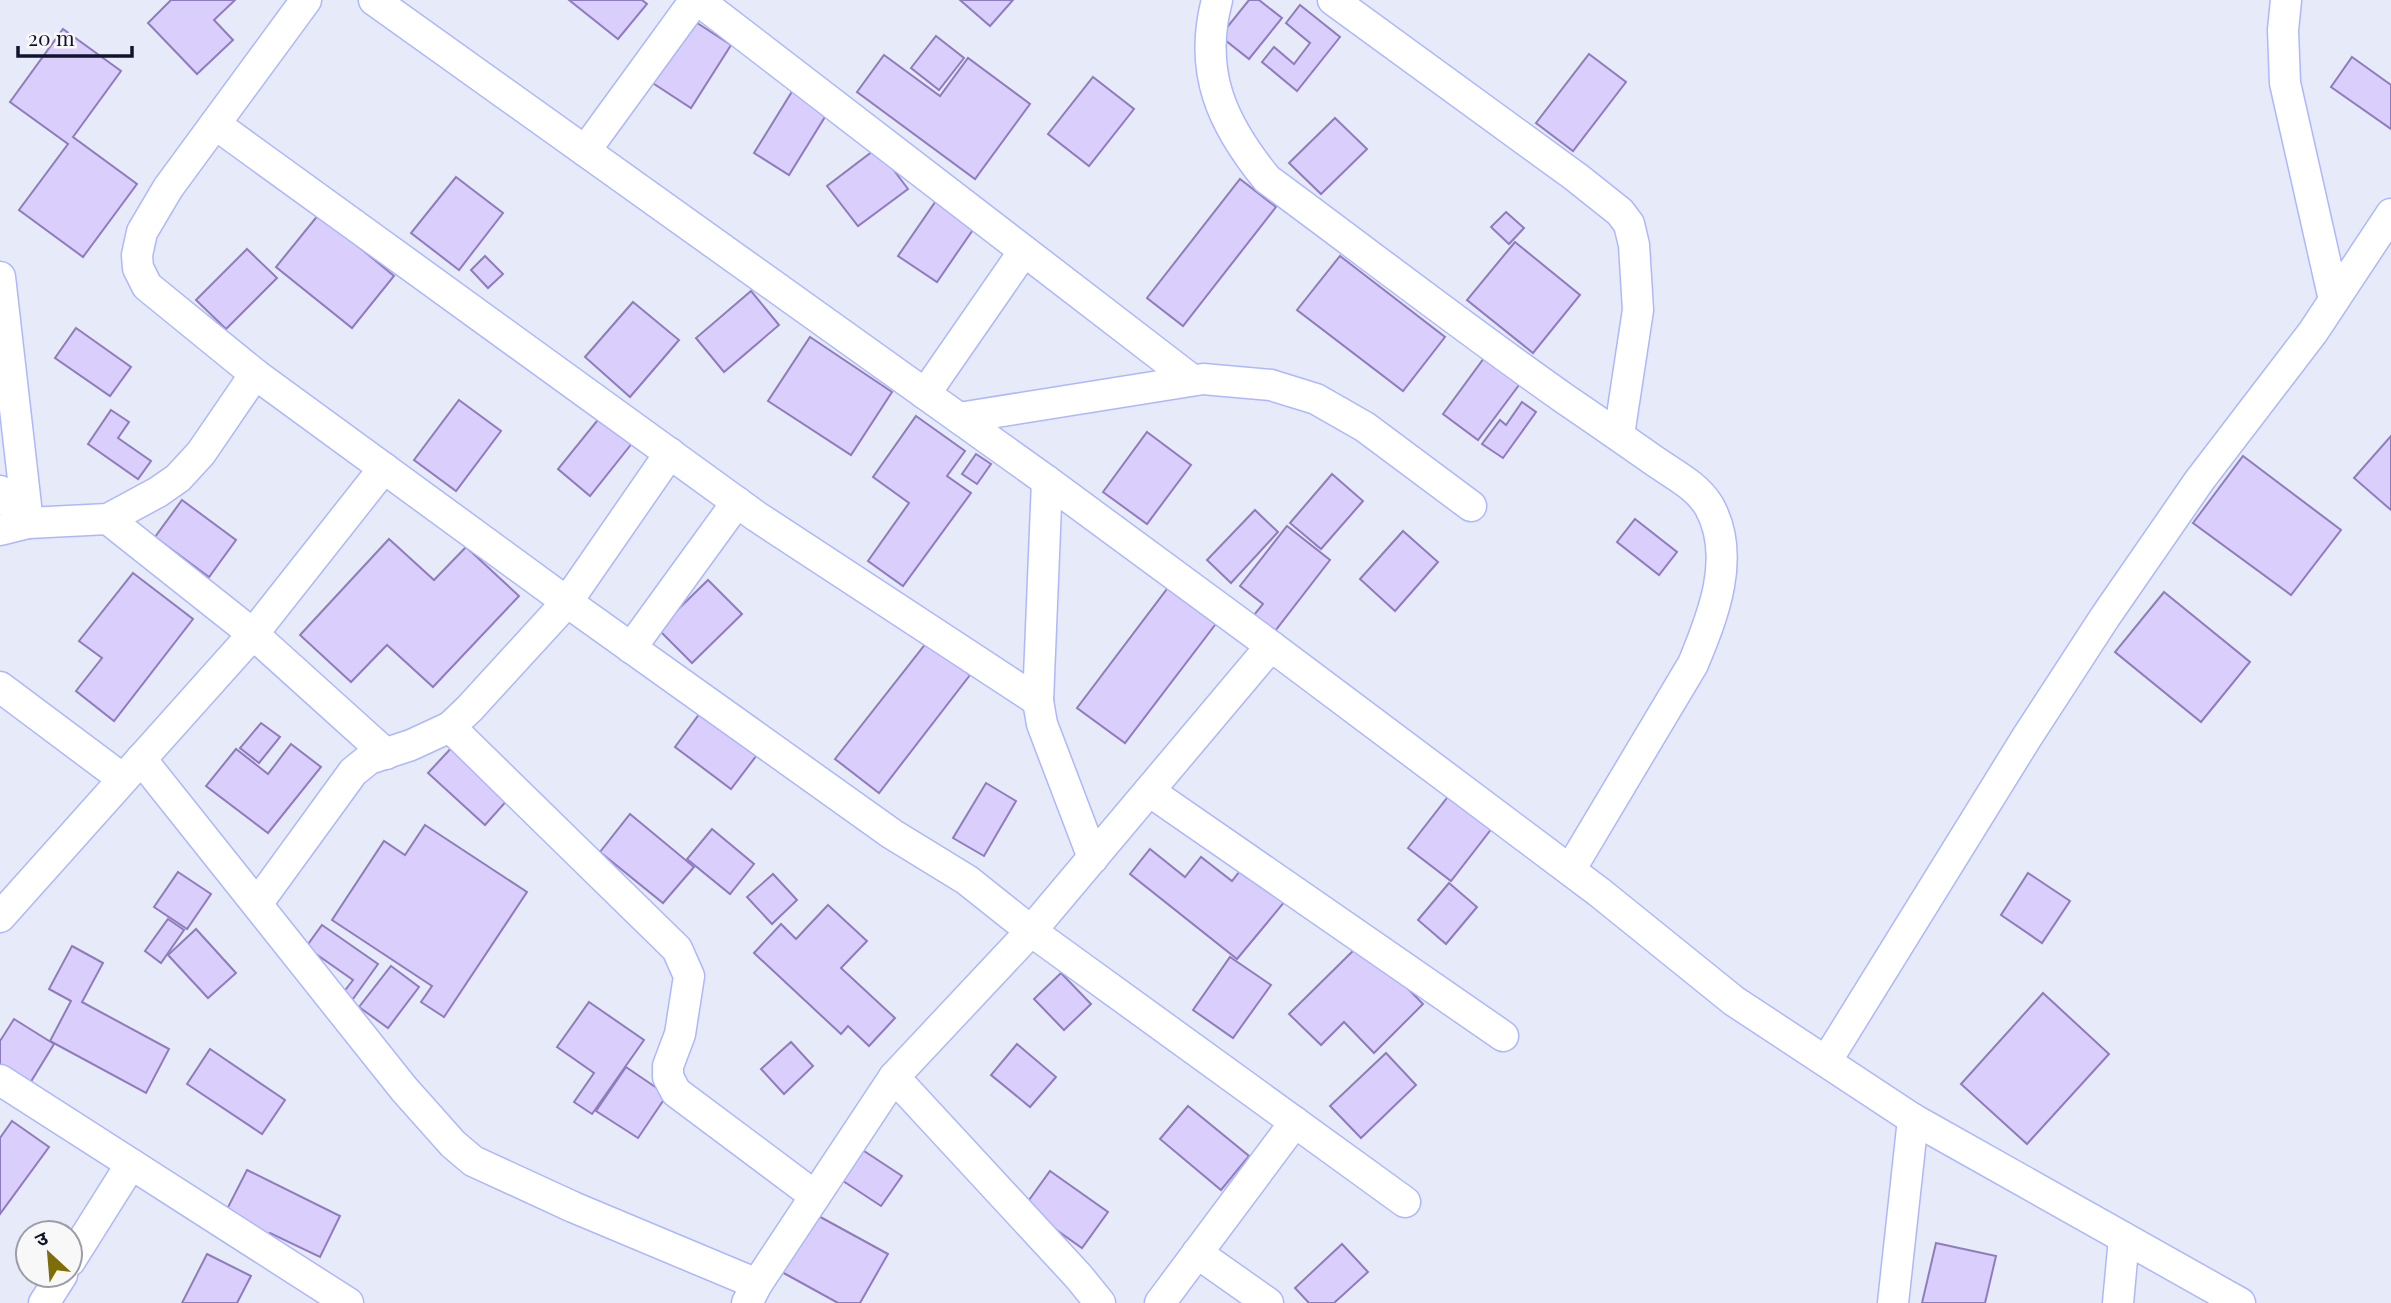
<svg xmlns="http://www.w3.org/2000/svg" width="2391" height="1303" viewBox="0 0 2391 1303" font-family="'Playfair Display','Noto Sans Devanagari',serif">
<style>
.building{fill:#dacefd;stroke:#8f7cbd;stroke-width:2}
.lines{fill:none;stroke-linecap:round;stroke-linejoin:round}
.street-casing{stroke:#adb8fc;stroke-width:33}
.street{stroke:#fff;stroke-width:30}
</style>
<rect width="100%" height="100%" fill="#e7eaf8"/>
<g class="building">
<polygon points="171,0 235,0 214,20 233,40 197,74 148,23"/>
<polygon points="569,0 642,0 647,4 618,39"/>
<polygon points="960,0 1013,0 990,26"/>
<polygon points="1249,0 1259,0 1282,18 1249,59 1220,36"/>
<polygon points="1300,5 1340,37 1297,91 1262,62 1274,47 1294,64 1310,43 1286,23"/>
<polygon points="688,17 731,45 691,108 648,80"/>
<polygon points="63,29 121,71 73,137 137,184 83,257 19,210 68,144 10,102"/>
<polygon points="936,36 964,58 939,90 911,68"/>
<polygon points="1589,54 1626,82 1573,151 1536,123"/>
<polygon points="884,55 940,96 968,58 1030,104 975,179 857,92"/>
<polygon points="2352,57 2391,85 2391,129 2331,87"/>
<polygon points="1093,77 1134,109 1089,166 1048,134"/>
<polygon points="793,90 828,112 789,175 754,153"/>
<polygon points="1335,118 1367,149 1321,194 1289,163"/>
<polygon points="877,148 908,189 858,226 827,186"/>
<polygon points="456,177 503,213 459,270 411,233"/>
<polygon points="1240,179 1276,207 1183,326 1147,298"/>
<polygon points="940,195 979,221 937,282 898,256"/>
<polygon points="1506,212 1524,228 1509,244 1491,227"/>
<polygon points="319,214 394,276 352,328 276,267"/>
<polygon points="1515,242 1580,295 1533,353 1467,300"/>
<polygon points="247,249 277,278 226,329 196,300"/>
<polygon points="485,256 503,274 488,288 471,270"/>
<polygon points="1340,256 1445,337 1403,391 1297,310"/>
<polygon points="751,291 779,325 724,372 696,338"/>
<polygon points="633,302 679,340 630,397 585,357"/>
<polygon points="76,328 131,367 110,396 55,358"/>
<polygon points="810,337 892,392 851,455 768,401"/>
<polygon points="1487,354 1522,381 1478,440 1443,414"/>
<polygon points="459,400 501,431 456,491 414,460"/>
<polygon points="1522,402 1536,412 1503,458 1482,444 1500,420 1506,425"/>
<polygon points="111,410 129,422 118,438 151,461 138,479 88,444"/>
<polygon points="601,416 633,442 590,496 558,469"/>
<polygon points="916,416 965,451 947,476 971,493 903,586 868,561 909,503 873,477"/>
<polygon points="1147,432 1191,465 1147,524 1103,492"/>
<polygon points="2391,436 2391,510 2354,478"/>
<polygon points="976,454 991,464 977,484 962,474"/>
<polygon points="2243,456 2341,530 2291,595 2193,523"/>
<polygon points="1332,474 1363,501 1321,549 1290,523"/>
<polygon points="182,500 236,540 209,577 155,537"/>
<polygon points="1255,510 1278,532 1231,583 1207,560"/>
<polygon points="1635,519 1677,552 1659,575 1617,542"/>
<polygon points="1287,526 1330,560 1275,631 1254,615 1263,604 1240,586"/>
<polygon points="1403,531 1438,562 1395,611 1360,579"/>
<polygon points="389,539 434,580 466,547 519,596 433,687 387,645 351,682 300,635"/>
<polygon points="133,573 193,619 114,721 76,691 102,658 79,641"/>
<polygon points="708,580 742,614 692,663 658,629"/>
<polygon points="1170,585 1218,621 1125,743 1077,708"/>
<polygon points="2164,592 2250,662 2201,722 2115,652"/>
<polygon points="927,642 970,675 879,793 835,759"/>
<polygon points="703,709 760,751 731,789 675,747"/>
<polygon points="261,723 280,737 259,763 240,748"/>
<polygon points="291,744 321,767 268,833 206,786 236,749 268,774"/>
<polygon points="455,744 511,796 485,825 428,773"/>
<polygon points="986,783 1016,801 984,856 953,838"/>
<polygon points="1454,789 1496,823 1451,881 1408,848"/>
<polygon points="630,814 694,867 663,903 600,852"/>
<polygon points="425,825 527,892 444,1017 421,1002 432,986 332,920 384,841 405,855"/>
<polygon points="712,829 754,864 730,894 687,859"/>
<polygon points="1150,849 1185,877 1201,857 1232,881 1243,867 1286,900 1237,959 1130,874"/>
<polygon points="178,872 211,894 187,929 154,907"/>
<polygon points="2028,873 2070,901 2042,943 2001,915"/>
<polygon points="773,874 797,900 772,924 747,897"/>
<polygon points="1449,883 1477,907 1446,944 1418,920"/>
<polygon points="828,905 867,941 841,968 895,1018 869,1046 848,1026 841,1034 754,953 781,924 796,939"/>
<polygon points="168,919 184,930 161,963 145,951"/>
<polygon points="322,925 378,964 353,999 343,993 353,980 306,947"/>
<polygon points="196,929 236,973 208,998 168,955"/>
<polygon points="1362,942 1423,1004 1374,1053 1344,1022 1321,1045 1289,1014"/>
<polygon points="72,946 103,963 82,1002 169,1049 146,1093 50,1041 71,1001 49,989"/>
<polygon points="1230,957 1271,985 1233,1038 1193,1010"/>
<polygon points="391,966 419,987 388,1028 359,1007"/>
<polygon points="1061,973 1091,1004 1064,1030 1034,999"/>
<polygon points="2043,993 2109,1054 2027,1144 1961,1084"/>
<polygon points="589,1002 644,1040 592,1114 574,1102 594,1073 557,1047"/>
<polygon points="14,1019 54,1044 27,1088 0,1071 0,1041"/>
<polygon points="791,1042 813,1066 784,1094 761,1069"/>
<polygon points="1017,1044 1056,1077 1030,1107 991,1075"/>
<polygon points="210,1049 285,1100 262,1134 187,1084"/>
<polygon points="1386,1053 1416,1085 1361,1138 1330,1106"/>
<polygon points="626,1067 667,1095 638,1138 596,1111"/>
<polygon points="1188,1106 1249,1156 1221,1190 1160,1139"/>
<polygon points="12,1121 49,1147 0,1214 0,1138"/>
<polygon points="858,1147 902,1176 881,1206 837,1177"/>
<polygon points="247,1170 340,1216 320,1257 270,1233 268,1236 224,1215"/>
<polygon points="1050,1171 1108,1212 1082,1248 1024,1207"/>
<polygon points="813,1213 888,1254 860,1303 838,1303 780,1271"/>
<polygon points="1936,1243 1996,1256 1985,1303 1922,1303"/>
<polygon points="1342,1244 1368,1272 1334,1303 1309,1303 1295,1288"/>
<polygon points="207,1254 251,1276 237,1303 182,1303"/>
</g>
<g class="lines">
<g class="street-casing">
<g id="street">
<polyline points="306,0 168,188 142,232 137,255 138,268 147,286 255,374 567,602 892,834 967,880 1031,931 1405,1202"/>
<polyline points="374,0 1047,481 1271,646 1599,892 1734,1001 1913,1119 2240,1303"/>
<polyline points="698,0 1192,380"/>
<path d="M1217,0C1198,72 1222,124 1267,179C1366,252 1464,328 1565,399C1596,420 1626,441 1656,462C1675,475 1697,486 1709,506C1737,556 1713,616 1693,664L1570,870"/>
<polyline points="1333,0 1576,177 1620,212 1629,224 1634,245 1638,310 1619,435"/>
<polyline points="2286,0 2283,30 2285,83 2334,300"/>
<polyline points="215,124 756,516 1038,701"/>
<polyline points="585,151 695,0"/>
<polyline points="0,277 28,523"/>
<polyline points="925,394 1024,251"/>
<polyline points="959,418 1203,379 1271,385 1316,399 1365,427 1471,506"/>
<polyline points="1047,481 1038,701 1042,724 1093,858"/>
<polyline points="0,491 28,523"/>
<polyline points="108,519 253,634 386,754"/>
<polyline points="0,530 28,523 108,519 158,492 178,478 201,453 255,374"/>
<polyline points="631,648 737,502"/>
<polyline points="0,687 123,779"/>
<polyline points="450,727 677,949 689,976 680,1034 668,1066 668,1077 676,1092 815,1196"/>
<polyline points="141,759 404,1089 453,1144 473,1161 573,1207 757,1284"/>
<polyline points="1149,791 1503,1036"/>
<polyline points="257,904 353,772 369,759 411,745 450,727 470,708 567,602 670,453"/>
<polyline points="0,917 253,634 384,468"/>
<polyline points="1827,1060 2027,737 2105,617 2199,481 2313,332 2391,214"/>
<polyline points="894,1077 1079,1277 1100,1303"/>
<polyline points="0,1080 348,1303"/>
<polyline points="1197,1253 1268,1303"/>
<polyline points="70,1261 131,1164"/>
<polyline points="44,1303 62,1275"/>
<polyline points="747,1303 757,1284 894,1077 1031,931 1271,646"/>
<polyline points="1160,1303 1295,1122"/>
<polyline points="1893,1303 1913,1119"/>
<polyline points="2118,1303 2124,1238"/>
</g>
</g>
<use href="#street" class="street"/>
</g>
<g transform="translate(49 1254) rotate(334)"><circle r="33" fill="#f8f8f8" stroke="#9c9da7" stroke-width="2"/>
<path d="M0-5L12 26L0 18L-12 26Z" fill="#7f6d07"/>
<text y="-10" font-size="19" font-weight="bold" text-anchor="middle" fill="#12142d">उ</text>
</g>
<path d="M18 46v10h114v-10" fill="none" stroke="#12142d" stroke-width="3.5"/>
<text x="28" y="46" font-size="21" fill="#12142d" stroke="#f8f8f8" stroke-width="5" paint-order="stroke">20 m</text>
</svg>
